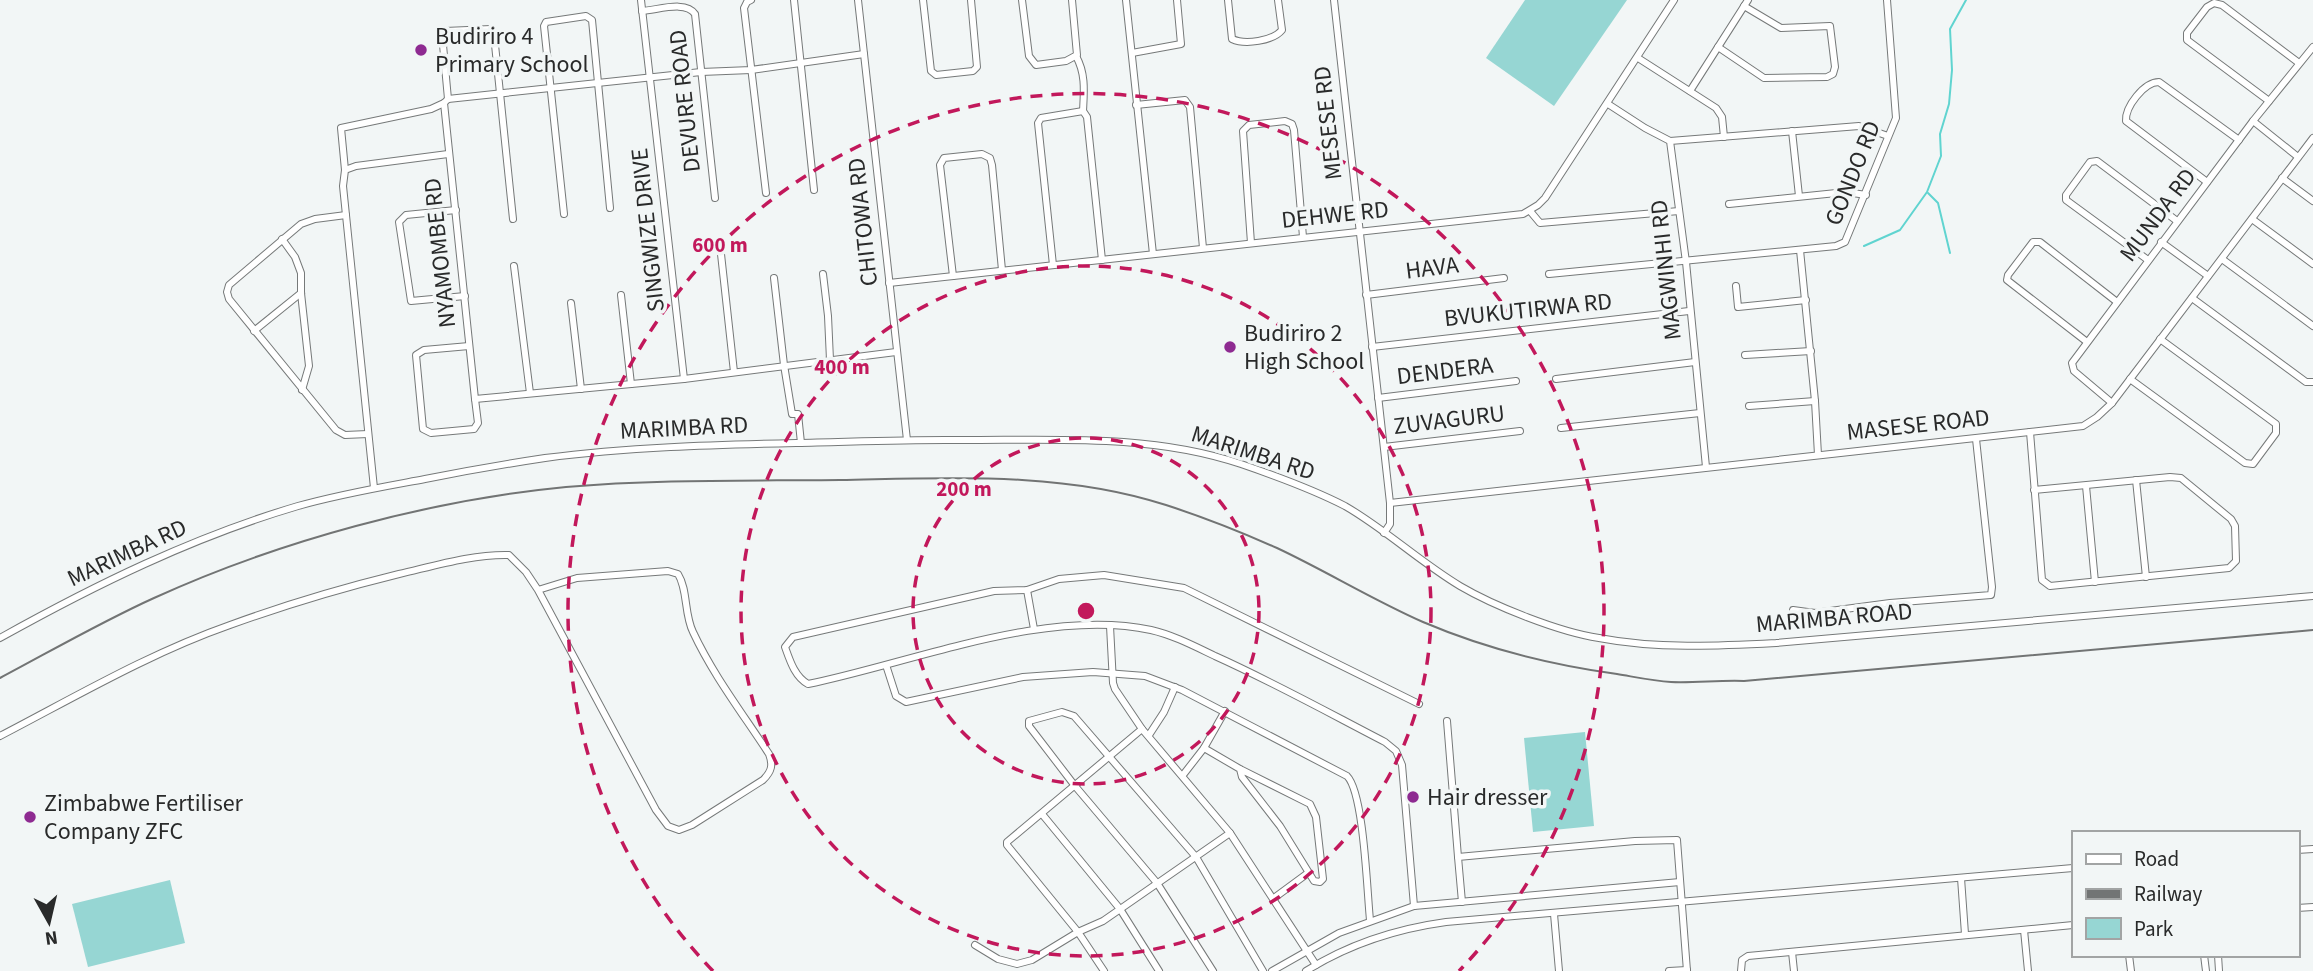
<svg xmlns="http://www.w3.org/2000/svg" width="2313" height="971" viewBox="0 0 2313 971" font-family="'Source Sans 3',sans-serif">
<style>
.green{fill:#96d6d3}
.lines{fill:none;stroke-linecap:round;stroke-linejoin:round}
.stream{stroke:#60d4d0;stroke-width:2}
.minor-casing{stroke:#767979;stroke-width:8}
.minor{stroke:#fff;stroke-width:6}
.rail{stroke:#727474;stroke-width:2}
.ring{fill:none;stroke:#c2185b;stroke-width:3.5;stroke-dasharray:12 9}
.poi-dot{fill:#8e2a91;stroke:#f2f6f6;stroke-width:2.5}
.labels{text-anchor:middle;dominant-baseline:central;stroke-width:7;stroke-linejoin:round;paint-order:stroke}
.poi-label{font-size:24px;fill:#292a2a;stroke:#f2f6f6;text-anchor:start}
.street-label{font-size:24px;fill:#292a2a;stroke:#f2f6f6}
.centre{fill:#c2185b;stroke:#f2f6f6;stroke-width:3.5}
.ring-label{font-size:21px;text-anchor:middle;font-weight:bold;fill:#c2185b;stroke:#f2f6f6;stroke-width:7;stroke-linejoin:round;paint-order:stroke}
</style>
<rect width="100%" height="100%" fill="#f2f6f6"/>
<g class="green">
<polygon points="1525,0 1627,0 1554,106 1486,58"/>
<polygon points="1585,732 1594,826 1533,832 1524,738"/>
<polygon points="170,880 185,943 88,967 72,904"/>
</g>
<g class="lines">
<g class="stream">
<polyline points="1928,193 1938,203 1950,253"/>
<polyline points="1864,246 1900,230 1927,192 1941,156 1940,134 1949,104 1952,70 1950,29 1966,0"/>
</g>
<g class="minor-casing">
<g id="minor">
<polyline points="641,0 684,379"/>
<polyline points="751,0 747,2 744,8 766,193"/>
<polyline points="794,0 814,190"/>
<polyline points="858,0 907,440"/>
<polyline points="923,0 931,71 936,75 973,71 977,67 971,0"/>
<polyline points="1022,0 1029,56 1036,65 1066,61 1077,55 1072,0"/>
<polyline points="1126,0 1153,254"/>
<path d="M1228,0L1232,39C1245,45 1273,41 1282,30L1278,0"/>
<polyline points="1334,0 1390,503 1390,524 1384,533"/>
<path d="M642,11C658,10 686,0 695,14L715,198"/>
<polyline points="1718,47 1764,78 1827,77 1833,74 1835,67 1830,26 1781,28 1744,6"/>
<polyline points="1132,53 1181,44 1177,0"/>
<polyline points="864,54 751,70 701,72 448,99 444,103 475,399 684,379 896,352"/>
<path d="M1076,56C1086,74 1084,92 1083,111"/>
<polyline points="1638,58 1716,108 1722,117 1724,137"/>
<polyline points="1690,91 1748,0"/>
<polyline points="448,99 442,34 445,31 491,29 494,35 513,219"/>
<polyline points="2269,101 2187,40 2187,33 2207,7 2214,3 2222,5 2299,63"/>
<polyline points="1608,104 1645,128 1670,141 1686,262 1706,467"/>
<polyline points="1136,105 1185,100 1190,107 1203,248"/>
<polyline points="2253,121 2298,157"/>
<polyline points="1792,131 1799,196"/>
<polyline points="1670,141 1859,126 1888,136"/>
<polyline points="345,170 341,128 431,109 444,103"/>
<polyline points="2282,178 2313,201"/>
<path d="M2207,182L2126,121C2125,107 2144,82 2159,82L2239,140"/>
<polyline points="1729,204 1846,192 1866,195"/>
<polyline points="456,210 406,215 399,222 411,301 465,296"/>
<polyline points="1530,211 1540,223 1679,211"/>
<polyline points="564,214 544,26 546,22 586,16 592,20 610,208"/>
<polyline points="346,215 315,219 301,224 229,285 227,292 229,299 336,430 345,435 368,434"/>
<polyline points="2252,219 2313,264"/>
<polyline points="282,239 295,257 301,273 301,293 309,366 302,390"/>
<polyline points="2161,242 2208,276"/>
<polyline points="1251,243 1243,131 1249,125 1285,121 1292,124 1294,130 1303,237"/>
<polyline points="720,245 734,372"/>
<polyline points="1800,250 1815,401 1818,455"/>
<polyline points="2222,259 2313,326"/>
<polyline points="2148,260 2066,200 2066,195 2090,162 2097,161 2177,221"/>
<polyline points="1053,265 1038,123 1041,118 1083,111 1087,117 1102,260"/>
<polyline points="514,266 530,393"/>
<polyline points="823,274 828,316 830,360"/>
<polyline points="1549,274 1836,246 1845,242 1896,118 1887,0"/>
<polyline points="953,276 940,165 944,158 982,154 990,158 992,165 1002,270"/>
<polyline points="774,278 784,365 792,414 798,414 801,443"/>
<polyline points="889,283 1523,214 1538,205 1545,198 1674,0"/>
<polyline points="1736,286 1738,307 1806,300"/>
<polyline points="621,295 631,384"/>
<polyline points="1366,295 1504,278"/>
<polyline points="2192,298 2306,382 2313,382"/>
<polyline points="571,303 581,389"/>
<polyline points="254,331 301,293"/>
<polyline points="2087,342 2007,280 2008,275 2033,242 2040,242 2117,302"/>
<polyline points="469,346 424,350 416,355 423,429 431,433 474,429 478,423 475,399"/>
<polyline points="1372,347 1689,311"/>
<polyline points="1745,355 1811,351"/>
<polyline points="1556,379 1695,362"/>
<polyline points="2130,379 2245,463 2253,464 2276,433 2276,424 2160,339"/>
<polyline points="1378,398 1516,381"/>
<polyline points="2112,403 2074,371 2072,363 2253,121 2313,47"/>
<polyline points="1749,406 1815,401"/>
<polyline points="1561,428 1700,413"/>
<polyline points="2030,432 2042,580 2050,586 2229,568 2236,561 2235,526 2231,519 2181,478 2170,477 2034,490"/>
<polyline points="1384,447 1520,431"/>
<polyline points="2136,480 2146,577"/>
<polyline points="2086,486 2095,582"/>
<polyline points="374,488 343,186 345,170 356,166 448,154"/>
<polyline points="1390,503 2083,426 2097,417 2112,403 2313,138"/>
<polyline points="1027,590 1034,629"/>
<polyline points="1793,610 1815,613 1890,603 1991,595 1992,587 1976,439"/>
<polyline points="1110,626 1113,683 1115,689 1142,729 1230,833 1316,965"/>
<path d="M0,638C95,585 193,537 298,506C340,494 382,487 425,479C465,471 505,464 545,458C628,447 712,445 796,443C846,442 895,440 945,440C1044,441 1146,432 1241,464C1276,476 1312,489 1345,506C1385,529 1420,562 1460,586C1494,606 1559,632 1599,638C1656,649 1718,646 1776,643L2313,596"/>
<path d="M886,665L896,696L906,702L1023,677L1093,672L1145,676L1182,690L1347,776C1364,793 1367,892 1370,920"/>
<polyline points="1447,721 1458,857"/>
<polyline points="1149,735 1164,712 1175,687"/>
<path d="M0,736C75,697 150,653 230,625C285,605 342,588 399,574C434,566 473,554 509,555L526,572L538,590L656,810L668,826L679,830L692,825L763,780C772,771 773,765 769,754C743,714 713,675 693,632C684,614 688,590 678,574L668,571L577,578L538,590"/>
<polyline points="1204,748 1240,769 1310,804 1316,817 1323,879 1320,882 1314,881 1280,826 1242,777 1240,769"/>
<polyline points="1183,775 1204,748 1225,711"/>
<polyline points="1042,814 1120,909 1159,971"/>
<polyline points="2297,850 2313,849"/>
<polyline points="1961,878 1965,934"/>
<polyline points="1274,898 1308,873"/>
<polyline points="1462,902 1458,857 1635,841 1677,840 1687,971"/>
<path d="M1414,906L1402,765L1396,751L1385,742C1329,713 1273,682 1215,656C1194,646 1173,635 1151,630C1047,607 911,663 808,684C795,677 790,661 785,647L793,637L994,591L1027,590L1059,579L1104,575L1184,588L1419,704"/>
<polyline points="2297,908 2313,907"/>
<polyline points="1554,914 1559,971"/>
<polyline points="2024,930 2028,971"/>
<polyline points="975,945 998,959 1017,964 1032,960 1078,932 1103,921 1230,833"/>
<polyline points="1792,952 1794,971"/>
<polyline points="2129,955 2131,971"/>
<polyline points="2204,955 2206,971"/>
<polyline points="2218,955 2219,971"/>
<polyline points="1104,971 1078,932 1007,845 1007,842 1142,729"/>
<polyline points="1213,971 1157,883 1075,786 1029,726 1029,721 1062,712 1074,716 1196,857 1263,971"/>
<polyline points="1272,971 1339,933 1414,906 1680,882"/>
<path d="M1306,971C1349,944 1395,929 1446,922L2073,868"/>
<polyline points="1669,971 1687,970"/>
<polyline points="1741,971 1742,960 1748,956 2073,925"/>
</g>
</g>
<use href="#minor" class="minor"/>
<path class="rail" d="M0,678C51,651 101,622 154,598C279,541 430,500 566,487C657,479 749,481 840,480C948,478 1062,471 1166,505C1203,517 1241,532 1277,548C1326,571 1373,600 1423,622C1484,648 1551,665 1617,674C1635,677 1653,681 1671,682C1695,683 1720,680 1744,681L2313,630"/>
</g>
<g class="ring">
<circle cx="1086" cy="611" r="173"/>
<circle cx="1086" cy="611" r="345"/>
<path d="M713 971A518 518 0 1 1 1459 971"/>
</g>
<g class="poi-dot">
<circle cx="421" cy="50" r="7"/>
<circle cx="1230" cy="347" r="7"/>
<circle cx="1413" cy="797" r="7"/>
<circle cx="30" cy="817" r="7"/>
</g>
<g class="labels">
<g class="poi-label">
<text x="435" y="36">Budiriro 4<tspan x="435" dy="28">Primary School</tspan></text>
<text x="1244" y="333">Budiriro 2<tspan x="1244" dy="28">High School</tspan></text>
<text x="1427" y="797">Hair dresser</text>
<text x="44" y="803">Zimbabwe Fertiliser<tspan x="44" dy="28">Company ZFC</tspan></text>
</g>
<g class="street-label">
<text transform="translate(685 101) rotate(-96)">DEVURE ROAD</text>
<text transform="translate(1328 123) rotate(-96)">MESESE RD</text>
<text transform="translate(1853 173) rotate(-68)">GONDO RD</text>
<text transform="translate(1335 215) rotate(-6)">DEHWE RD</text>
<text transform="translate(2158 215) rotate(-53)">MUNDA RD</text>
<text transform="translate(863 222) rotate(-96)">CHITOWA RD</text>
<text transform="translate(648 230) rotate(-96)">SINGWIZE DRIVE</text>
<text transform="translate(440 253) rotate(-96)">NYAMOMBE RD</text>
<text transform="translate(1432 268) rotate(-7)">HAVA</text>
<text transform="translate(1666 270) rotate(-96)">MAGWINHI RD</text>
<text transform="translate(1528 310) rotate(-6)">BVUKUTIRWA RD</text>
<text transform="translate(1445 371) rotate(-7)">DENDERA</text>
<text transform="translate(1449 420) rotate(-7)">ZUVAGURU</text>
<text transform="translate(1918 425) rotate(-6)">MASESE ROAD</text>
<text transform="translate(684 428) rotate(-3)">MARIMBA RD</text>
<text transform="translate(1253 453) rotate(18)">MARIMBA RD</text>
<text transform="translate(127 553) rotate(-25)">MARIMBA RD</text>
<text transform="translate(1834 618) rotate(-5)">MARIMBA ROAD</text>
</g>
</g>
<circle cx="1086" cy="611" r="10" class="centre"/>
<g class="ring-label">
<text x="720" y="252">600 m</text>
<text x="842" y="374">400 m</text>
<text x="964" y="496">200 m</text>
</g>
<rect x="2072" y="831" width="228" height="126" fill="#f2f6f6" stroke="#a2a4a4" stroke-width="2"/>
<rect x="2086" y="854" width="35" height="10" fill="#ffffff" stroke="#a2a4a4" stroke-width="2"/>
<text x="2134" y="866" font-size="21" fill="#292a2a">Road</text>
<rect x="2086" y="889" width="35" height="10" fill="#727474" stroke="#a2a4a4" stroke-width="2"/>
<text x="2134" y="901" font-size="21" fill="#292a2a">Railway</text>
<rect x="2086" y="918" width="35" height="21" fill="#96d6d3" stroke="#a2a4a4" stroke-width="2"/>
<text x="2134" y="936" font-size="21" fill="#292a2a">Park</text>
<g transform="translate(49 922) rotate(172)" stroke="#f2f6f6" stroke-width="5" paint-order="stroke">
<path d="M0-5L12 26L0 18L-12 26Z" fill="#292a2a"/>
<text y="-10" font-size="19" font-weight="bold" text-anchor="middle" fill="#292a2a">N</text>
</g>
</svg>
